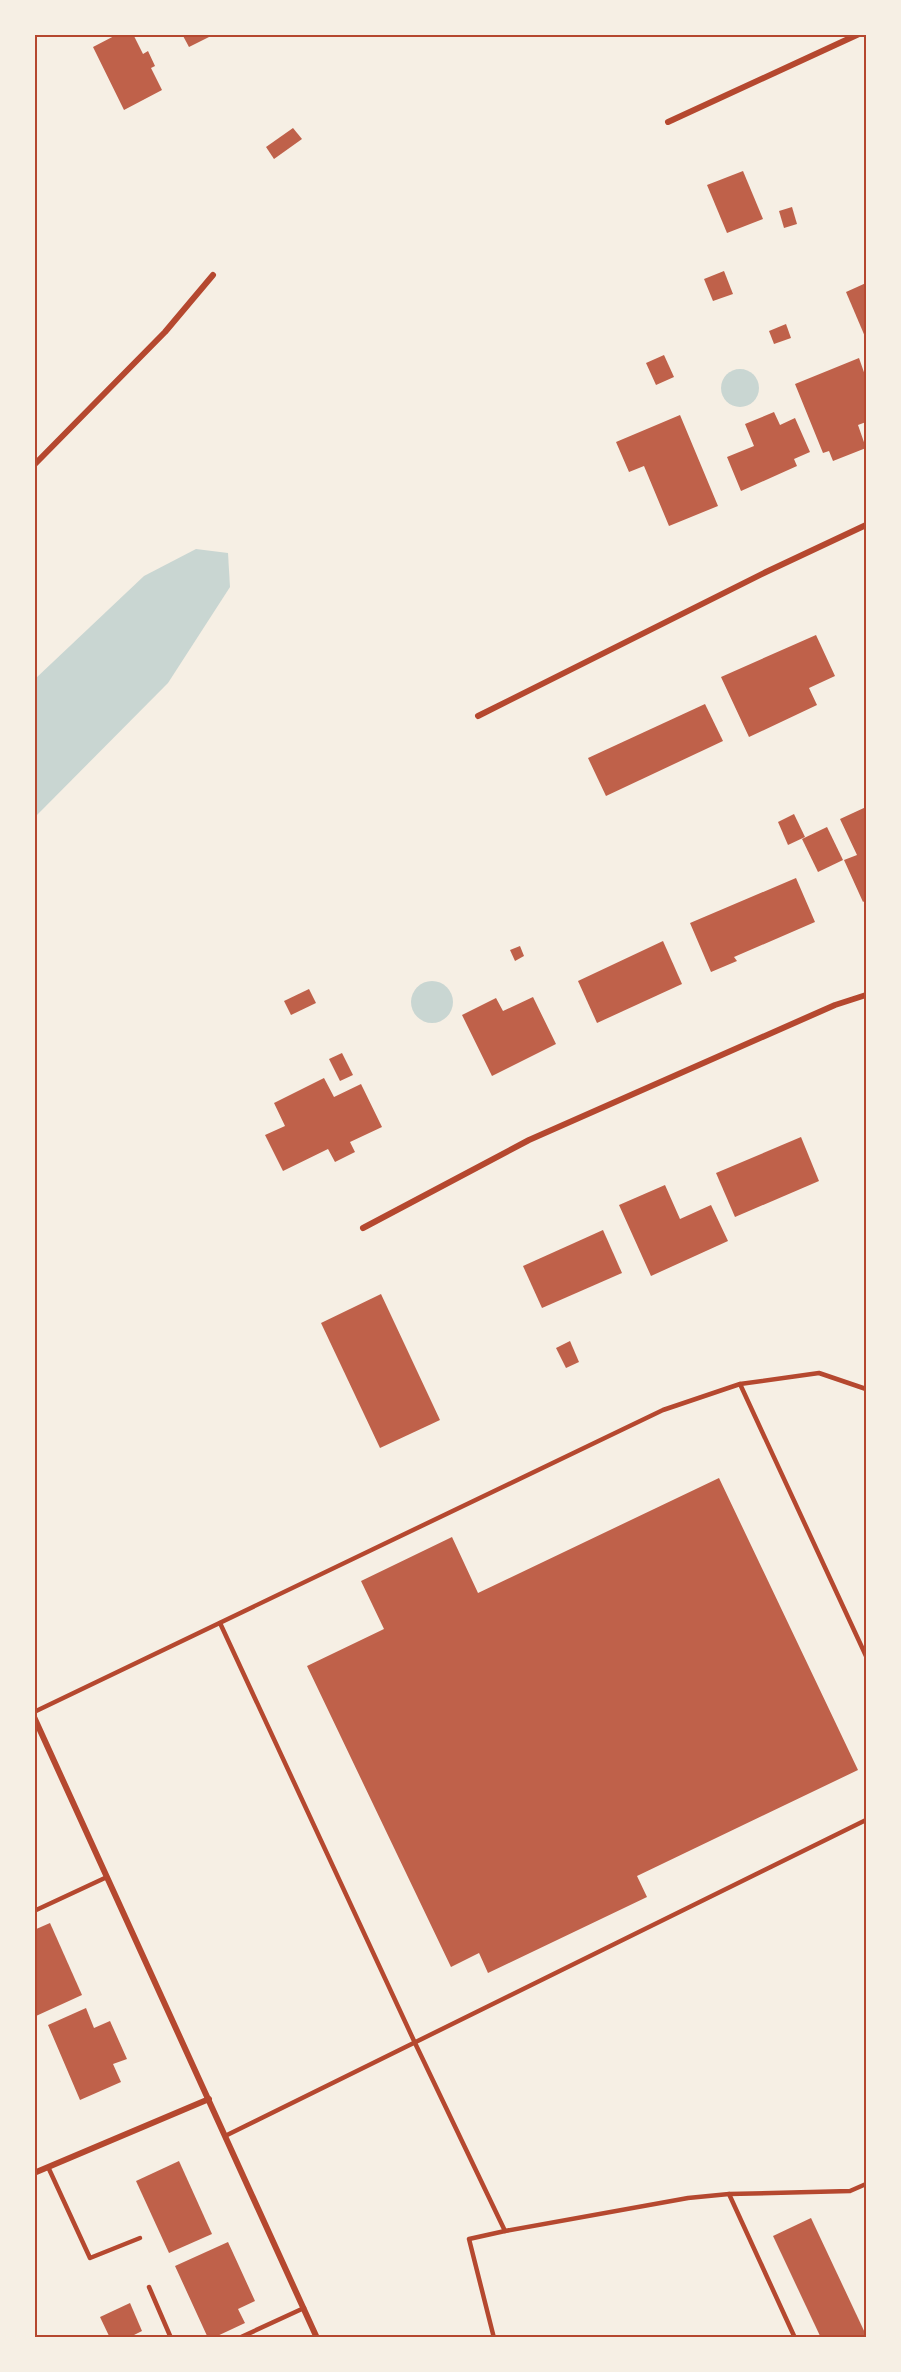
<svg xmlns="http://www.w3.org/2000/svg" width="901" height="2372" viewBox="0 0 901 2372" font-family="Helvetica,sans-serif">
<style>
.water{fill:#c9d6d2}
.building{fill:#bf614a}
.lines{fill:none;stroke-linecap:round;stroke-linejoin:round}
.service{stroke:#b5482f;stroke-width:4.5}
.minor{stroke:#b5482f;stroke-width:6}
.neatline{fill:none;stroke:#b5482f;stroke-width:2}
</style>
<rect width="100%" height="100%" fill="#f6efe4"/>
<g class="water">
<circle cx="740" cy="388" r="19"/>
<polygon points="196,549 228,553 230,587 168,683 35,817 35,679 144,576"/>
<circle cx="432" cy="1002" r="21"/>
</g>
<g class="building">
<polygon points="118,34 133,34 143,54 148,51 155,66 151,68 162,90 124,110 93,47"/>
<polygon points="182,34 215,34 189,47"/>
<polygon points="293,128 302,139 274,159 266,147"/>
<polygon points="743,171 763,219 727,233 707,185"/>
<polygon points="792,207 797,224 784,228 779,211"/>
<polygon points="724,271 733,294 713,301 704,279"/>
<polygon points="866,283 866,339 846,292"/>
<polygon points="786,324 791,338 774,344 769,331"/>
<polygon points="664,355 674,377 656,385 646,363"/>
<polygon points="859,358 866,378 866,422 858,425 866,448 833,461 829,451 823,453 795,384"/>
<polygon points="774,412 780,425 795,418 810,452 794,459 797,466 741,491 727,457 754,446 745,424"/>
<polygon points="680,415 718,506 669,526 644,466 629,472 616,442"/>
<polygon points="816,635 835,676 809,688 817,705 749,737 721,677"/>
<polygon points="705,704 723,741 606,796 588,758"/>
<polygon points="866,807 866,900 863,902 844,860 857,855 840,819"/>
<polygon points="794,814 805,837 788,845 778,822"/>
<polygon points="827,827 843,860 818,872 802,839"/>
<polygon points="796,878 815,922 734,957 737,961 711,972 690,923"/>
<polygon points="663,941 682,984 597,1023 578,981"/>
<polygon points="520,946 524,956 515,961 510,950"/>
<polygon points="309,989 316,1003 291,1015 284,1001"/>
<polygon points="533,997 556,1044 492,1076 462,1015 496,998 503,1011"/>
<polygon points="342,1053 353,1075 340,1081 329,1059"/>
<polygon points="324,1078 334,1097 361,1084 382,1127 350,1142 355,1152 335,1162 328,1149 283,1171 265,1135 285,1126 274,1103"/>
<polygon points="801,1137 819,1181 735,1217 716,1173"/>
<polygon points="665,1185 680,1219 711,1205 728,1241 651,1276 619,1205"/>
<polygon points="603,1230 622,1273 542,1308 523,1266"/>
<polygon points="381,1294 440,1420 380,1448 321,1323"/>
<polygon points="570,1341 579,1362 566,1368 556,1348"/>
<polygon points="719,1478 858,1770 637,1876 647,1897 488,1973 479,1953 451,1967 307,1666 384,1629 361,1581 452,1537 478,1593"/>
<polygon points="50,1923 82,1995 36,2016 34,1930"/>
<polygon points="86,2008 94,2028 110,2021 127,2059 113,2064 121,2082 80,2100 48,2025"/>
<polygon points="179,2161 212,2234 169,2253 136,2181"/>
<polygon points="811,2218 866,2335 866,2338 821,2338 773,2236"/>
<polygon points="228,2242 255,2301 238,2309 245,2323 213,2338 208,2338 175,2266"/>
<polygon points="130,2303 142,2331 128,2338 110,2338 100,2317"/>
</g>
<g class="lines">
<g class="service">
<polyline points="740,1384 866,1656"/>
<polyline points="220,1623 415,2043 505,2231"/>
<polyline points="34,1712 663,1410 740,1384 819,1373 866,1389"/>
<polyline points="34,1911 107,1877"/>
<polyline points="225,2136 866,1820"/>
<polyline points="49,2169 90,2258 140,2238"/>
<polyline points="729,2194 795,2338"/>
<polyline points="149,2287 171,2338"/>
<polyline points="239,2338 304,2308"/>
<polyline points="494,2338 469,2239 505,2231 688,2198 729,2194 850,2191 866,2184"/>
</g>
<g class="minor">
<polyline points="668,122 859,34"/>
<polyline points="34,465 165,332 213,275"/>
<polyline points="478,716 766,572 866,525"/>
<polyline points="363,1228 529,1140 835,1005 866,995"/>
<polyline points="34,1717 317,2338"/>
<polyline points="34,2173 209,2099"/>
</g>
</g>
<rect width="901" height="2372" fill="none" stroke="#f6efe4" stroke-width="72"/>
<rect x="36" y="36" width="829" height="2300" class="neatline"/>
</svg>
